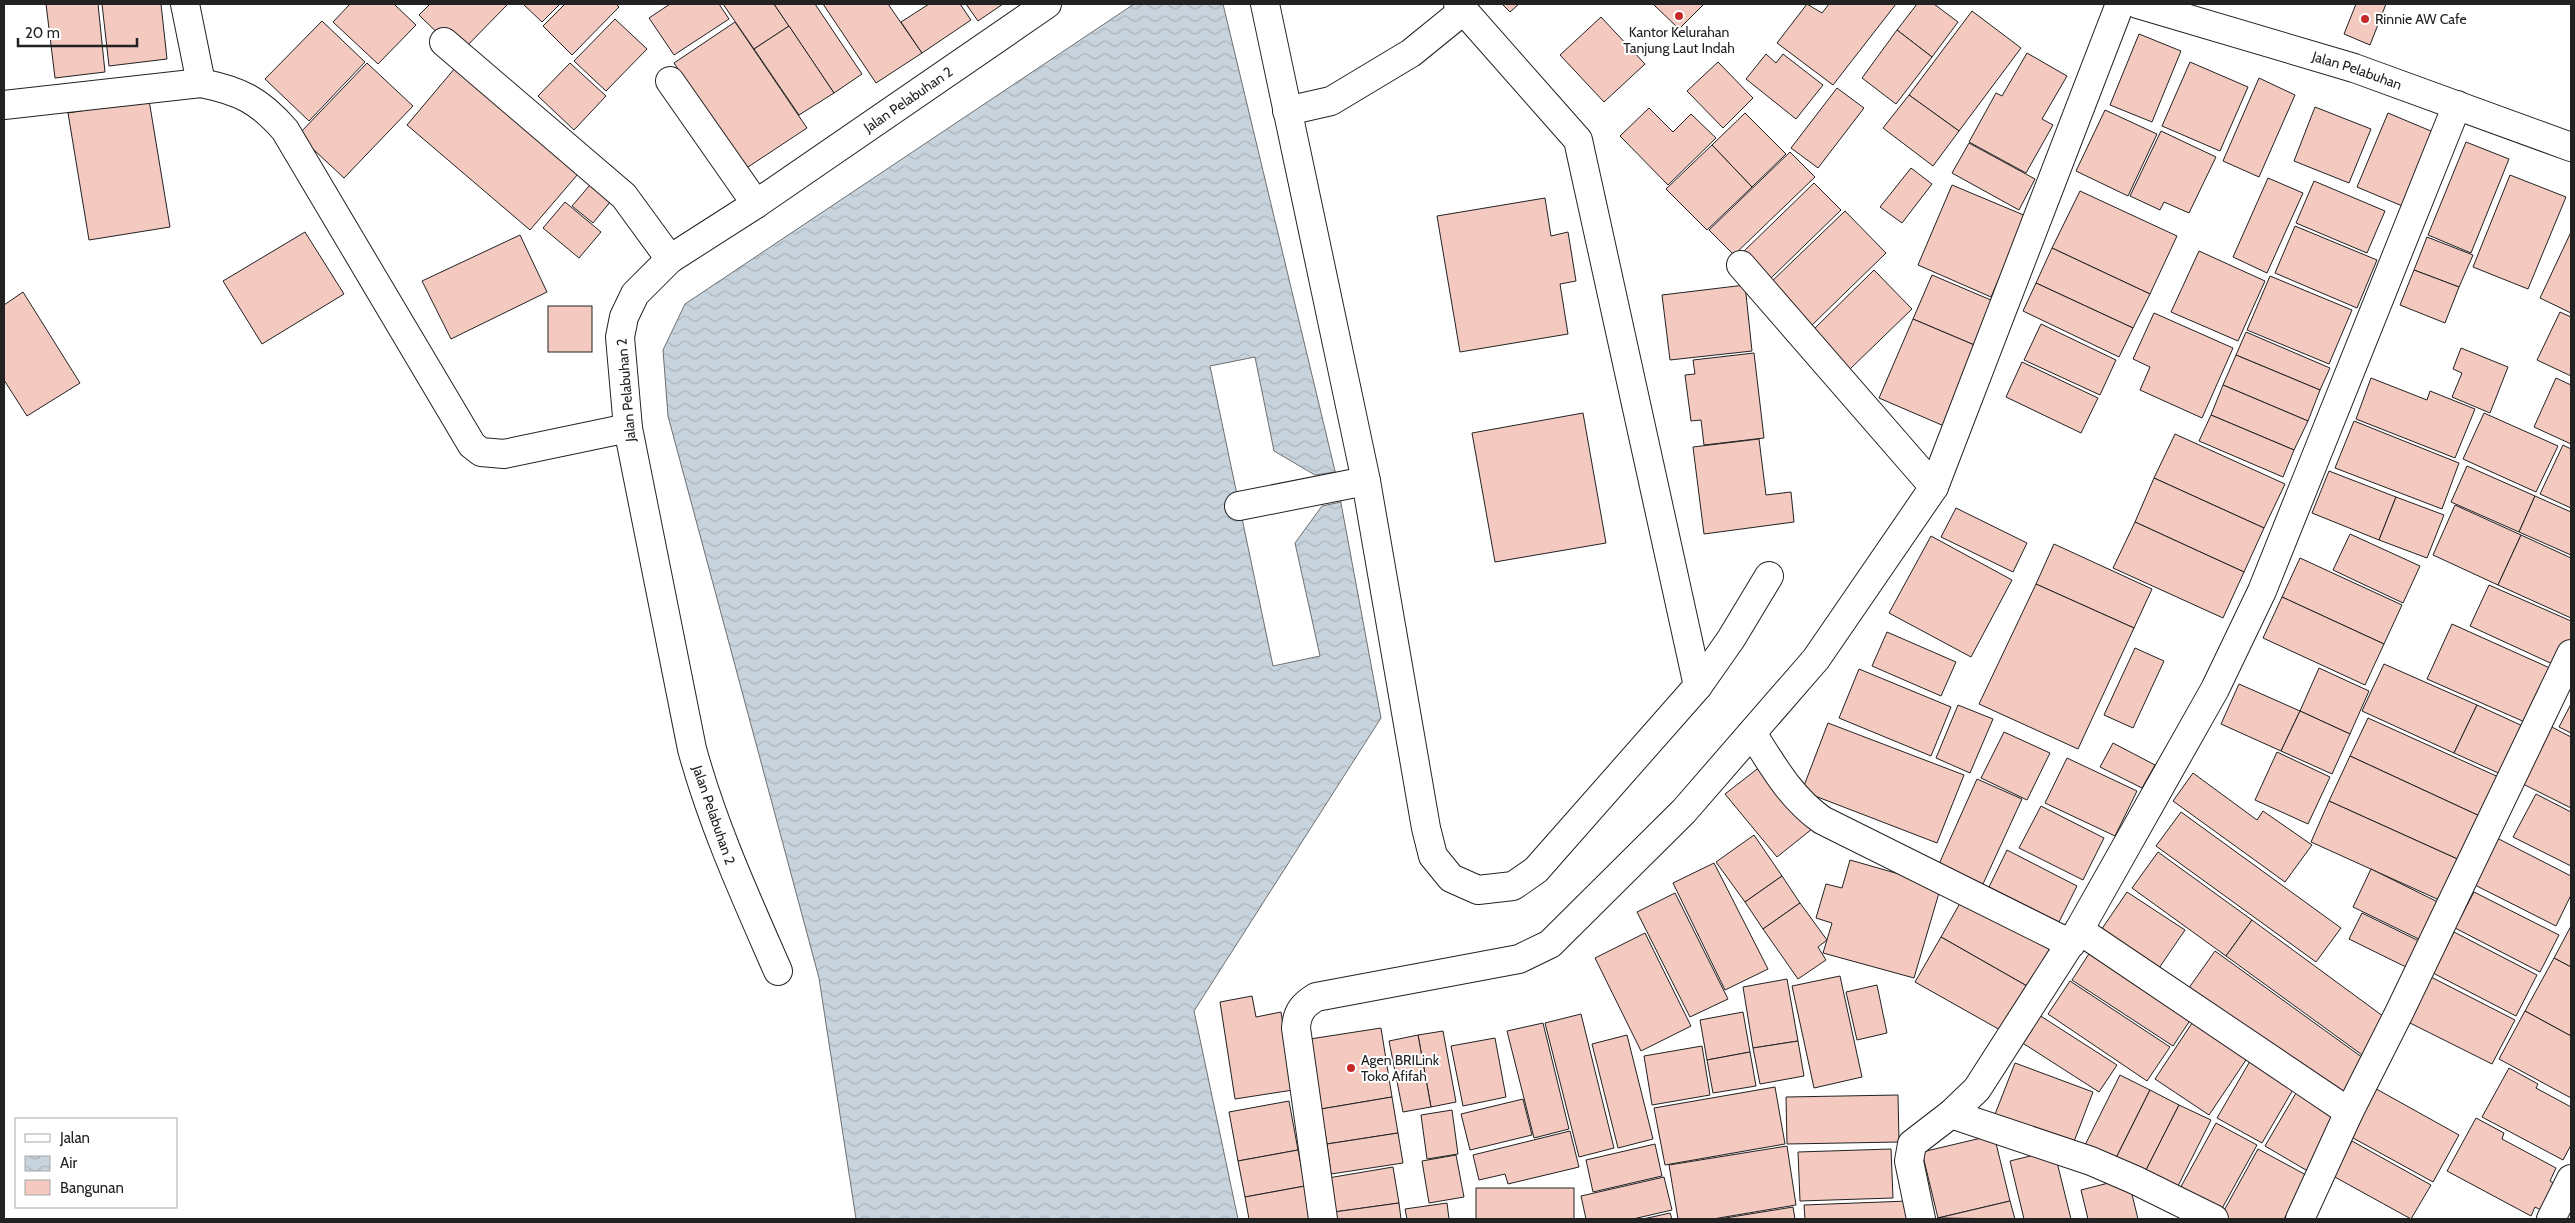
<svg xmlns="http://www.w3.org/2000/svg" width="2575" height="1223" viewBox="0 0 2575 1223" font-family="Cabin,sans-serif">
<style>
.water{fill:url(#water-waves);stroke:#6f6f6f}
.pier{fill:#fff;stroke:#6f6f6f}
.building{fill:#f3c9c0;stroke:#222}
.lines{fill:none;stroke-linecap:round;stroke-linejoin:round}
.minor-casing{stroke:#222;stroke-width:30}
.minor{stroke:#fff;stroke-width:28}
.poi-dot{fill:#c62828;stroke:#fff;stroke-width:2}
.labels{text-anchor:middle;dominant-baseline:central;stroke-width:4;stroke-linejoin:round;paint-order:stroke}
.poi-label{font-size:14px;fill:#222;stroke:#fff;text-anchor:start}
.street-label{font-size:14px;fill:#222;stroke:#fff}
</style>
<defs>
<pattern id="water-waves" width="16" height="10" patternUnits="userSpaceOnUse" patternTransform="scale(1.25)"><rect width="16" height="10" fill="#c7d3dd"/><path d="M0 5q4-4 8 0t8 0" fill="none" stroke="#abb5bd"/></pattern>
</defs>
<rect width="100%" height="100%" fill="#fff"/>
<polygon class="water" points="1134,4 1223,4 1335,471 1381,718 1194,1011 1238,1219 856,1219 819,978 668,416 663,350 685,304"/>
<polygon class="pier" points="1255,357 1274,451 1315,475 1335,472 1341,502 1322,506 1295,543 1320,656 1273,666 1210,366"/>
<g class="building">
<polygon points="46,4 98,4 105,72 55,78"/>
<polygon points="102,4 161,4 167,59 109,66"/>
<polygon points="350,4 394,4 416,25 378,64 333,22"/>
<polygon points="430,4 508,4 459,54 419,15"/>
<polygon points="523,4 560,4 542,22"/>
<polygon points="565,4 616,4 619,7 572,55 543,26"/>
<polygon points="670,4 719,4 729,19 674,55 649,18"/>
<polygon points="723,4 774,4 789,26 754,49"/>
<polygon points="774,4 815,4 862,74 834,93"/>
<polygon points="823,4 888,4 922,53 876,83"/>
<polygon points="929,4 960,4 971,20 922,53 901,22"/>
<polygon points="966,4 1003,4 978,21"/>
<polygon points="1502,4 1519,4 1510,12"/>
<polygon points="1653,4 1704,4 1679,29"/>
<polygon points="1807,4 1822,13 1829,4 1896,4 1833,85 1777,43"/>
<polygon points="1917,4 1934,4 1958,22 1932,57 1897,30"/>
<polygon points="2356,4 2386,4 2370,45 2344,34"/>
<polygon points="1972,11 2021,48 1959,131 1909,95"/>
<polygon points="1601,17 1645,64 1604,102 1560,55"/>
<polygon points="615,19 647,49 606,91 574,61"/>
<polygon points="322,21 365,62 309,121 265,79"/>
<polygon points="735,22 807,128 745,169 674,63"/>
<polygon points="789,26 834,93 799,115 754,49"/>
<polygon points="1897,30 1932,57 1896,104 1862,78"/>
<polygon points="2139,34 2181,51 2152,122 2110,105"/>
<polygon points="2027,53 2067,76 2042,119 2053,125 2026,173 1969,142 1996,93 2002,96"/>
<polygon points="1766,54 1776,63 1783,54 1823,85 1796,119 1746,79"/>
<polygon points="1718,62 1753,98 1723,128 1687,91"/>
<polygon points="2190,62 2248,87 2220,151 2162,126"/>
<polygon points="367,63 413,106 344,178 298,135"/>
<polygon points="570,63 606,96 574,130 538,96"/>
<polygon points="455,68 578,174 530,230 407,125"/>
<polygon points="2259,78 2295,95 2259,177 2223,161"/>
<polygon points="1837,88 1864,108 1818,168 1791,148"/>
<polygon points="1909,95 1959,131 1933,166 1883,128"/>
<polygon points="149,100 170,227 89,240 68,113"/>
<polygon points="2315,107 2371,129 2349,183 2294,161"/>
<polygon points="1649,108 1673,132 1691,114 1716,138 1668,185 1620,136"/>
<polygon points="2105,110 2157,134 2128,196 2076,171"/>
<polygon points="1745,113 1786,154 1752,187 1712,145"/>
<polygon points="2388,113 2438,134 2407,208 2357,187"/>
<polygon points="2161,131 2216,157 2189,213 2164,202 2160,210 2130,196"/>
<polygon points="2466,142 2509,159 2471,253 2428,235"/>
<polygon points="1969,143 2035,179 2019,210 1952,173"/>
<polygon points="1712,145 1752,187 1707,230 1666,189"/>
<polygon points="1790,152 1815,177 1734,255 1709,230"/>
<polygon points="1911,168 1932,184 1902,223 1880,207"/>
<polygon points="2510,175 2566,197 2528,289 2473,267"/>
<polygon points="2268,178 2303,193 2267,273 2233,257"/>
<polygon points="595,179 615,196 593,223 572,206"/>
<polygon points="2314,181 2385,211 2367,253 2296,223"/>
<polygon points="1814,183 1841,210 1769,280 1742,253"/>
<polygon points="1952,185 2026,216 1991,297 1918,265"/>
<polygon points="2080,191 2177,236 2150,294 2052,248"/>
<polygon points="1545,198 1551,236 1568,232 1576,281 1560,284 1568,334 1460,352 1437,216"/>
<polygon points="565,202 601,232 579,258 543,228"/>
<polygon points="1845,211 1886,253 1809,328 1768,285"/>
<polygon points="2295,226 2377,260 2357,308 2275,273"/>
<polygon points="305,232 344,294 262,344 223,281"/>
<polygon points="2571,232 2571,313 2540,298"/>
<polygon points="520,235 547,292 451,339 422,281"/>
<polygon points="2427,237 2473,255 2459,287 2414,270"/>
<polygon points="2052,248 2150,294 2133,328 2036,283"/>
<polygon points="2199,251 2265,281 2238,341 2171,312"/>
<polygon points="1874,270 1912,309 1849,370 1812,331"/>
<polygon points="2414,270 2459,287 2445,323 2400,305"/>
<polygon points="1932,275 1998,303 1979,347 1913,319"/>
<polygon points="2270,276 2352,310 2329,364 2247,330"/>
<polygon points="2036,283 2133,328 2119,357 2023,311"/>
<polygon points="1745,285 1752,351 1670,360 1662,295"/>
<polygon points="23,292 80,383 27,416 4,380 4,305"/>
<rect x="548" y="306" width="44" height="46"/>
<polygon points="2560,312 2571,317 2571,376 2537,360"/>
<polygon points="2154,313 2233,348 2202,418 2140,390 2150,367 2133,359"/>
<polygon points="1913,319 1979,347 1944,426 1879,398"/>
<polygon points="2041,324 2116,360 2100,395 2024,360"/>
<polygon points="2246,332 2330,368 2320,390 2236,355"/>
<polygon points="2461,348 2508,367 2490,413 2452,397 2462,373 2453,369"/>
<polygon points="1754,353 1764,438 1704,445 1701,420 1691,421 1685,375 1695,374 1693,360"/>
<polygon points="2236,355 2320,390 2308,421 2223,385"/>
<polygon points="2022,362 2098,398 2081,433 2006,397"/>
<polygon points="2371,378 2427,400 2430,391 2475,409 2455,458 2356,419"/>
<polygon points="2556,378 2571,385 2571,444 2534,427"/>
<polygon points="2223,385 2308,421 2294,450 2211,415"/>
<polygon points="1583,413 1606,543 1495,562 1472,433"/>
<polygon points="2484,413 2558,446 2536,492 2463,459"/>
<polygon points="2211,415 2294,450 2283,477 2199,441"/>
<polygon points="2354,421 2459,463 2442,509 2335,468"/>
<polygon points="2175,434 2285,484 2264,528 2154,478"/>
<polygon points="1759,439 1766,495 1791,492 1794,522 1704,534 1693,447"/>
<polygon points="2563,445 2571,449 2571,508 2540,494"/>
<polygon points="2467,466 2535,496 2519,532 2451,502"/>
<polygon points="2329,471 2396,497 2379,540 2312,513"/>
<polygon points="2154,478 2264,528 2244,572 2135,522"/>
<polygon points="2535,496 2571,512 2571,555 2519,532"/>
<polygon points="2396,497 2444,515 2427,558 2379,540"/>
<polygon points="2455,505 2521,535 2498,585 2433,555"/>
<polygon points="1956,508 2027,543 2013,572 1941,537"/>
<polygon points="2135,522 2244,572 2223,618 2113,568"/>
<polygon points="2350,534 2420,566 2403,603 2333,570"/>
<polygon points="2521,535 2571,558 2571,618 2498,585"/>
<polygon points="1931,536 2012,580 1971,657 1889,613"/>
<polygon points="2054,544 2152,589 2134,628 2036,584"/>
<polygon points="2300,558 2402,605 2384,644 2282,597"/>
<polygon points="2036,584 2134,628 2078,749 1979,704"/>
<polygon points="2489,585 2571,621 2571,641 2559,667 2470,626"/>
<polygon points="2282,597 2384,644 2365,685 2263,638"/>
<polygon points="2452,624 2552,669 2527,723 2427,679"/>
<polygon points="1887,632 1956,662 1941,696 1872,666"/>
<polygon points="2135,648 2164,661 2133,728 2104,715"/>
<polygon points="2384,664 2477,705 2454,753 2362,711"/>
<polygon points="2319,668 2369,691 2350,734 2300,711"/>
<polygon points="1859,669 1951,707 1931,756 1839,718"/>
<polygon points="2239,684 2300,711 2281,751 2221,724"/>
<polygon points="2571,704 2571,733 2559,727"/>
<polygon points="1958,705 1993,719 1970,773 1936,758"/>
<polygon points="2477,705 2527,728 2505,776 2454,753"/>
<polygon points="2300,711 2350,734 2332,774 2281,751"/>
<polygon points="2368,718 2503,779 2484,818 2350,756"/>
<polygon points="1828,723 1964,775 1937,843 1802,791"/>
<polygon points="2550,726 2571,737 2571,808 2521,783"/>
<polygon points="2004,732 2050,753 2027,800 1981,778"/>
<polygon points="2113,743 2155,765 2142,788 2100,767"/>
<polygon points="2277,752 2330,777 2308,824 2255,800"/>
<polygon points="2350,756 2484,818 2464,862 2329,801"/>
<polygon points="2067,758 2137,791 2115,836 2045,803"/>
<polygon points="1761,766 1812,829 1777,857 1725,794"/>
<polygon points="2193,773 2257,820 2263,811 2312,845 2285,882 2173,801"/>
<polygon points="1977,779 2022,799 1983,884 1939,864"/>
<polygon points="2536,794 2571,812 2571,866 2513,837"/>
<polygon points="2329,801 2464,862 2446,903 2311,842"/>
<polygon points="2041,806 2104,838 2083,880 2019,848"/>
<polygon points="2181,812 2341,928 2316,962 2156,846"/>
<polygon points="1754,835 1782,876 1745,902 1716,862"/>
<polygon points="2493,836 2571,876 2571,895 2556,926 2469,882"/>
<polygon points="2007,850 2077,886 2059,922 1989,887"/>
<polygon points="2158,852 2252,920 2226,956 2132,888"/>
<polygon points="1850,860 1941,886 1914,978 1823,953 1832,923 1816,918 1826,884 1842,888"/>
<polygon points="1714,863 1768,969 1725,990 1673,883"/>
<polygon points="2371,869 2446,906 2427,943 2353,907"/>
<polygon points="1782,876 1800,903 1763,929 1745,902"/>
<polygon points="2127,892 2185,930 2155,974 2097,936"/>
<polygon points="2474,892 2559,935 2540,972 2455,928"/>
<polygon points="1675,893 1728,999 1690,1017 1637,912"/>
<polygon points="1964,896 2052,945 2027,986 1941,937"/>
<polygon points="1800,903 1827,940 1818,947 1826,960 1798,979 1763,929"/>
<polygon points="2362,913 2427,945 2414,971 2349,939"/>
<polygon points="2252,920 2391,1022 2365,1057 2226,956"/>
<polygon points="2571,926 2571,967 2554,958"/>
<polygon points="2454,932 2537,975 2516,1016 2433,973"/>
<polygon points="1645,933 1691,1026 1641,1051 1595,958"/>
<polygon points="1941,937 2027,986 2002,1031 1915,982"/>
<polygon points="2094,946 2195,1013 2173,1046 2072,980"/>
<polygon points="2215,951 2370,1063 2340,1103 2186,992"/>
<polygon points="2554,958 2571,967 2571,1036 2525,1011"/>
<polygon points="1840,976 1862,1077 1814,1088 1792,986"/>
<polygon points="2431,977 2515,1020 2492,1064 2408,1022"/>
<polygon points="1787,979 1798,1041 1753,1048 1743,987"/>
<polygon points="2070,981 2170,1047 2147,1081 2048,1014"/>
<polygon points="1877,985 1887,1033 1857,1040 1846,992"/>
<polygon points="1252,996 1256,1017 1281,1012 1293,1090 1235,1099 1220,1002"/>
<polygon points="2525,1011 2571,1036 2571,1098 2499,1059"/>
<polygon points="1743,1012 1750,1052 1707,1060 1700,1020"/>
<polygon points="1581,1014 1614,1148 1579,1157 1545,1023"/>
<polygon points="2198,1014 2252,1051 2209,1115 2155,1079"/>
<polygon points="2039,1015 2117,1065 2099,1092 2021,1042"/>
<polygon points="1543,1023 1569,1129 1534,1138 1507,1031"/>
<polygon points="1381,1028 1392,1097 1321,1109 1310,1039"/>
<polygon points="1443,1031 1456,1102 1431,1107 1418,1035"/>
<polygon points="1418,1035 1431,1107 1403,1112 1389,1041"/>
<polygon points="1627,1035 1653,1139 1618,1148 1592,1044"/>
<polygon points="1495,1038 1506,1097 1463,1106 1451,1046"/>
<polygon points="1798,1041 1804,1076 1760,1084 1753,1048"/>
<polygon points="1702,1046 1710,1095 1652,1105 1644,1056"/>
<polygon points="1750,1052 1756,1086 1713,1093 1707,1060"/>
<polygon points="2253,1056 2298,1081 2262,1143 2217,1118"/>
<polygon points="2015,1063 2093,1092 2070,1152 1992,1122"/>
<polygon points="2509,1068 2538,1084 2536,1088 2571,1107 2571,1145 2563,1160 2482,1117"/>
<polygon points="2120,1075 2150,1090 2113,1164 2083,1149"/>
<polygon points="2371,1086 2459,1135 2433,1182 2344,1133"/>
<polygon points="1775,1087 1785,1144 1665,1165 1654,1108"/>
<polygon points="2299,1088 2344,1114 2311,1173 2265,1146"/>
<polygon points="2150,1090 2179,1105 2142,1178 2113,1164"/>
<polygon points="1898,1095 1899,1142 1787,1144 1786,1097"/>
<polygon points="1392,1097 1398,1133 1327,1144 1321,1109"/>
<polygon points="1523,1099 1532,1135 1470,1150 1461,1114"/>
<polygon points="1289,1101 1298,1150 1238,1161 1229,1112"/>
<polygon points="2179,1105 2211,1120 2174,1194 2142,1178"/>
<polygon points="1452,1110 1458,1154 1427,1159 1421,1115"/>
<polygon points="2476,1118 2504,1133 2502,1139 2556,1168 2550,1181 2561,1187 2547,1213 2535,1207 2531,1216 2447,1171"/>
<polygon points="2216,1123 2257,1145 2219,1214 2178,1192"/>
<polygon points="1570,1131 1579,1167 1508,1184 1505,1174 1479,1180 1473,1155"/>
<polygon points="1398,1133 1403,1163 1331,1174 1327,1144"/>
<polygon points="1994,1135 2010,1201 1938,1218 1922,1152"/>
<polygon points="2352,1141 2431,1185 2411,1219 2333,1176"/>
<polygon points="1655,1144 1662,1176 1593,1192 1586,1160"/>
<polygon points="1787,1146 1796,1205 1713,1219 1678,1219 1669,1165"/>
<polygon points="1891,1149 1893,1198 1800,1201 1798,1152"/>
<polygon points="2258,1149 2308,1176 2284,1219 2226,1219 2221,1216"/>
<polygon points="1298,1150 1305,1186 1245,1197 1238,1161"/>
<polygon points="2054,1150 2071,1219 2024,1219 2010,1161"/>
<polygon points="1456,1155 1464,1197 1429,1203 1422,1161"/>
<polygon points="1393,1167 1399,1203 1334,1212 1328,1178"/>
<polygon points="1664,1177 1672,1210 1633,1219 1586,1219 1581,1196"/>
<polygon points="2128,1178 2138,1219 2088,1219 2081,1190"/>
<polygon points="1305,1186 1311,1219 1249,1219 1245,1197"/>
<rect x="1476" y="1188" width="98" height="31"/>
<polygon points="1908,1201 1909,1219 1805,1219 1804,1205"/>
<polygon points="2010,1201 2015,1219 1938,1218"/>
<polygon points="1399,1203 1401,1219 1335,1219 1334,1212"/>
<polygon points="1447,1203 1449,1219 1407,1219 1405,1209"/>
<polygon points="1793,1207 1795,1219 1719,1219"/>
<polygon points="1670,1213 1672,1219 1643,1219"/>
</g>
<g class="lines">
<g class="minor-casing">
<g id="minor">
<polyline points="185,4 201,83"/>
<polyline points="1265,4 1366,481 1426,828 1433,856 1451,878 1478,890 1513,886 1536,870 1698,686 1731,639 1769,576"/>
<polyline points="1458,4 1578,140 1698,686"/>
<path id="s1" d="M2138,4L2354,68L2571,147"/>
<polyline points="444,42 624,196 670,259"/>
<polyline points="670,81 756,204"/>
<path d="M4,105L201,83C240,91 259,100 285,130L472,445L481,452L504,454L628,428"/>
<polyline points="1287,111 1331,101 1411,53 1464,10"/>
<polyline points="1741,265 1934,487"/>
<polyline points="1239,506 1366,481"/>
<path d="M1752,733C1773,766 1790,797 1822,820L2071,944"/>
<polyline points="2079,930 2349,1112"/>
<path id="s2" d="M778,971C746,898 713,826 692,749L628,428L620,337L624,317L635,294L670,259L756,204L1047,4"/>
<polyline points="1951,1114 2091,1161 2135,1180 2214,1219"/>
<path d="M1323,1219L1296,1028C1297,1012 1303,1005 1316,997L1519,959L1550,944L1684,811L1816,659L1934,487L2120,4"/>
<polyline points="1921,1219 1909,1161 1912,1144 1951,1114 1977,1089 2079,930 2215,689 2262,591 2457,105"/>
<polyline points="2300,1219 2349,1112 2399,1013 2571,654"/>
<polyline points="2551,1219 2571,1179"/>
</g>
</g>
<use href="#minor" class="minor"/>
</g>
<g class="poi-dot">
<circle cx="1679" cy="16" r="5"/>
<circle cx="2365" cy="19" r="5"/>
<circle cx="1351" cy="1068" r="5"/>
</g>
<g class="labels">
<g class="poi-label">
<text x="2375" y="19">Rinnie AW Cafe</text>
<text x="1679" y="32" text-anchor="middle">Kantor Kelurahan<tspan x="1679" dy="16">Tanjung Laut Indah</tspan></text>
<text x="1361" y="1060">Agen BRILink<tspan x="1361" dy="16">Toko Afifah</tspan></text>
</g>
<g class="street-label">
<text stroke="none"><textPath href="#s1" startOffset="229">Jalan Pelabuhan</textPath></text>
<text stroke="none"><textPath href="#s2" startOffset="1039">Jalan Pelabuhan 2</textPath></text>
<text transform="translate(626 390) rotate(-95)">Jalan Pelabuhan 2</text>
<text transform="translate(714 815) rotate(71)">Jalan Pelabuhan 2</text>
</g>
</g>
<rect width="2575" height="1223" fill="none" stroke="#222222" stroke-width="10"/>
<rect x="15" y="1118" width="162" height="90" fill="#ffffff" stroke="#a7a7a7"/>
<rect x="25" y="1134" width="25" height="8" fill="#ffffff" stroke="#a7a7a7"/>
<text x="60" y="1143" font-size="15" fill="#222222">Jalan</text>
<rect x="25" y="1156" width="25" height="15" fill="url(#water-waves)" stroke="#a7a7a7"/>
<text x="60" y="1168" font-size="15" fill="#222222">Air</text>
<rect x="25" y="1180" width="25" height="15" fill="#f3c9c0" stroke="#a7a7a7"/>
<text x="60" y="1193" font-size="15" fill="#222222">Bangunan</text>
<path d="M18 38v8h119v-8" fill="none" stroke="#222222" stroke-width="2.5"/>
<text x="25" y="38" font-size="15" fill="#222222" stroke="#ffffff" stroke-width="4" paint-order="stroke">20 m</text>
</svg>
